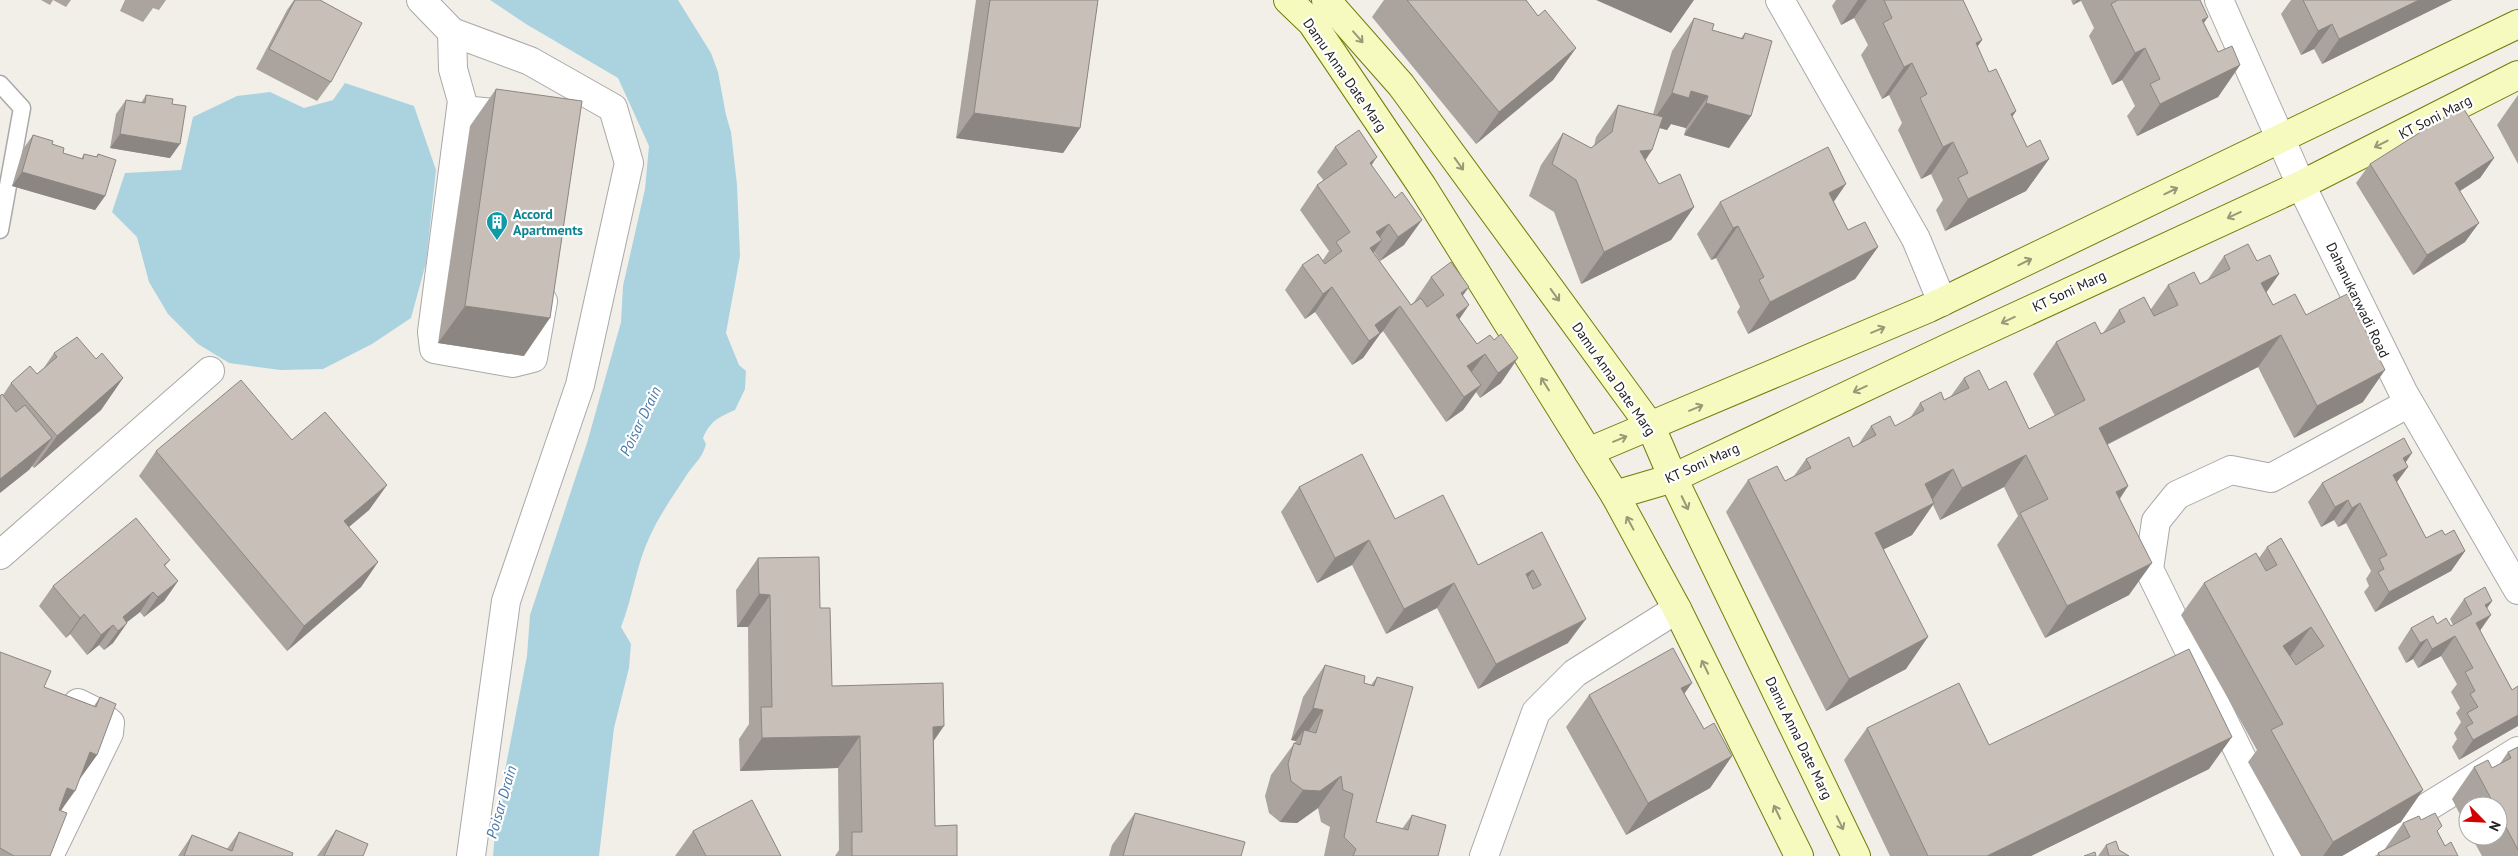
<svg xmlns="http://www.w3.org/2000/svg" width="2518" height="856" viewBox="0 0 2518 856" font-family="'PT Sans',sans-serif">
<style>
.water{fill:#aad3df}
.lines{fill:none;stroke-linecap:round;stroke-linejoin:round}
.lane-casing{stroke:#a9a9a9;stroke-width:19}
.street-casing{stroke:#a9a9a9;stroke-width:30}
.secondary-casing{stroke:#707d05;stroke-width:30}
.lane{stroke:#fff;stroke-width:16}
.street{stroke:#fff;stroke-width:28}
.secondary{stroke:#f7fabf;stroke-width:28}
.wall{fill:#aba49e}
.shaded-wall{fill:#8b8681}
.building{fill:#c7bfb8;stroke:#8b8681;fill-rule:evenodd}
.oneway{stroke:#979978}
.labels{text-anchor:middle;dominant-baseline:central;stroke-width:4.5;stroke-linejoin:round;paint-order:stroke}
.street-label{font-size:14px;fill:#222;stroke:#fff}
.culture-label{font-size:14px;font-weight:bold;fill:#0d838f;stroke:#fff;text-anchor:start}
.water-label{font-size:15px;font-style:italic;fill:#4a7aab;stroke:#fff}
</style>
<rect width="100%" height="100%" fill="#f2efe9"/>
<g class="water">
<path d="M490,0H678L711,53L718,72L726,115L731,132L737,185L740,256L726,333L739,365L746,371L745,389L735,410C719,417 710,421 703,438L706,444C703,457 695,463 688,473C675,493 660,514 650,536C636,565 633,597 621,627L631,644L629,668L614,728L599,856H493L497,812L527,656L530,615L587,443L621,322L623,286L645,189L649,146L618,78L526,24Z"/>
<polygon points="345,83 414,106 436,170 426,263 411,318 372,344 323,369 280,370 229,363 198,344 168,314 149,282 137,237 112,212 125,173 181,170 193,117 237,96 270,92 304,108 333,100"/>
</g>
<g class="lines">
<g class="lane-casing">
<polyline id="lane" points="0,84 22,108 0,230"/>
</g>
<g class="street-casing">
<g id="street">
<polyline points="421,0 452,32 530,61 613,108 629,163 580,385 506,601 471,856"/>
<polyline points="1780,0 1916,239 1942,302"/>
<polyline points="2219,0 2301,185 2403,392 2518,590"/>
<polyline points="452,32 453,69 462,101 432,332 434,349 513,363 533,358 543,301"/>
<polyline points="461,110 518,115"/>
<polyline points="0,555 210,371"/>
<polyline points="49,856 109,733 110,723 98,713 78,703"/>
<polyline points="1484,856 1536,712 1575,673 1677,609"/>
<polyline points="2290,856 2149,569 2156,521 2177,495 2231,470 2271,478 2409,403"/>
<polyline points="2348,856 2518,751"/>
</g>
</g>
<g class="secondary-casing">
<g id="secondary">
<polyline points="1288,0 1312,23 1422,186 1615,495 1677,609 1799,856"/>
<polyline points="1326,0 1401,85 1651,427 1673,478 1856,856"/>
<polyline points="1588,452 1929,308 2518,24"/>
<polyline points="1615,495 1673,478 1950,347 2301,185 2518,75"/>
</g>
</g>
<use href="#lane" class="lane"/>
<use href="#street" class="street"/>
<use href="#secondary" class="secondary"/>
</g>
<g class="wall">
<polygon points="41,0 71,0 66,7 53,0 50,5"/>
<polygon points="125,0 166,0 159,10 153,8 143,22 120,11"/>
<polygon points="294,0 320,0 331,82 317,101 256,69 287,10"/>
<polygon points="976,0 1098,0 1080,128 1063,153 956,138"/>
<polygon points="1384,0 1526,0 1538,16 1576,48 1553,80 1476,144 1372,17"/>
<polygon points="1836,0 1963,0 1982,40 1977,47 1989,72 2016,111 2012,117 2027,147 2049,159 2026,191 1945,231 1936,210 1943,200 1931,174 1921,179 1898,130 1902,123 1889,95 1882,99 1861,55 1868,45 1854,18 1841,25 1832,6"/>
<polygon points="2071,0 2200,0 2204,23 2218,52 2240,65 2218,97 2137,136 2127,116 2135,106 2122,80 2112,85 2089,36 2094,28 2081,1 2073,5"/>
<polygon points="2291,0 2452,0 2322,64 2314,49 2301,55 2281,14"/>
<polygon points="1694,18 1712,30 1741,38 1745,33 1751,116 1729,148 1684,135 1686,128 1671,124 1667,130 1659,128 1652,150 1645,161 1659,184 1694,207 1671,240 1581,284 1554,212 1529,196 1541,165 1563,133 1591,148 1594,146 1596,137 1618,105 1653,114 1672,51"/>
<polygon points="496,89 524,356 438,343 470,126"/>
<polygon points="146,95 172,104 170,158 110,148 116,114 126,100 141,103"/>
<polygon points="2518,95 2518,164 2497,125"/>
<polygon points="33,135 52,144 63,153 81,159 84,154 96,157 98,154 105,196 95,210 12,186 23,149"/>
<polygon points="1335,147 1372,165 1404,245 1380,261 1374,252 1373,252 1411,305 1414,302 1431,277 1463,296 1459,319 1477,344 1490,335 1501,383 1480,398 1476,392 1463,410 1446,422 1383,331 1380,334 1363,358 1352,365 1315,312 1305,319 1285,290 1302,265 1323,260 1329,251 1300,210 1317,185 1324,181 1317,172"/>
<polygon points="2494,158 2480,178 2460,191 2465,242 2413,275 2356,183 2370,164"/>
<polygon points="1720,202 1834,202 1848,230 1878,247 1855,279 1748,334 1737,312 1740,307 1716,258 1711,260 1697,234"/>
<polygon points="2224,256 2257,261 2279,274 2266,292 2273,305 2306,315 2363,402 2294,438 2258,367 2107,445 2128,486 2120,499 2129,595 2045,638 1997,545 2018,516 2004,487 1940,520 1933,505 1912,535 1884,549 1906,669 1826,711 1726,512 1748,480 1785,481 1794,476 1806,459 1853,447 1858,445 1871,426 1895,426 1910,418 1920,403 1944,400 1951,396 1964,378 1989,390 2029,429 2055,416 2033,374 2056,342 2101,334 2103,333 2119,310 2151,309 2168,285 2200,284 2206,282"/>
<polygon points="54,353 96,359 123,378 101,410 34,468 32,466 29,470 3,395 11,383 37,374 43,369"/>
<polygon points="292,440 387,485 369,510 349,527 378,562 361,587 287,651 139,476 156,451"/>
<polygon points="2406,462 2397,482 2426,538 2445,535 2465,551 2451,571 2375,612 2364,592 2369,586 2366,579 2371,571 2346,523 2338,527 2334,520 2321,527 2308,502 2322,483"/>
<polygon points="1299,487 1395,519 1478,565 1542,532 1568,643 1478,689 1437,608 1386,634 1352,565 1317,583 1281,512"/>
<polygon points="2281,538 2401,822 2342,856 2301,856 2248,762 2257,750 2181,615 2204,583 2259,558 2267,547"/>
<polygon points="758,558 820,608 832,686 934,742 935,826 957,856 835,856 839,850 838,768 740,771 739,739 749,724 748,627 737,627 736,590"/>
<polygon points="170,560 165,566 178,581 164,601 144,617 140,612 127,622 127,623 113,643 104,650 99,645 87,655 70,634 66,638 39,606 53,586"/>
<polygon points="2464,599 2492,601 2487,608 2480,631 2512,690 2459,760 2452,747 2457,739 2454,733 2461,722 2456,713 2460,708 2451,692 2457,684 2441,656 2418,668 2413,659 2406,663 2398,648 2411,628 2437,624 2451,626 2453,625 2450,619"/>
<polygon points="0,652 44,687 94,706 100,697 97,755 79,780 61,811 50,856 0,856"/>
<polygon points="1325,665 1364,683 1371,685 1377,677 1376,822 1402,829 1412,815 1438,856 1324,856 1330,827 1321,822 1318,808 1297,823 1280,822 1269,813 1265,796 1271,775 1296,741 1291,740 1303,697"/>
<polygon points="1684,693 1704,729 1732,756 1710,788 1626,835 1566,727 1589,695"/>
<polygon points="1867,728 1989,745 2209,769 2031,856 1890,856 1844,760"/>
<polygon points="2518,747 2518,856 2482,856 2471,836 2498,836 2498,806 2468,806 2468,830 2452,799 2474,767 2492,768 2499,765 2508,752"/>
<polygon points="1135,813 1241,856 1109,856 1112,845"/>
<polygon points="2421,820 2438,832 2445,846 2458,856 2377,856 2378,853 2384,850 2403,823"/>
<polygon points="336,830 363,856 317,856"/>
<polygon points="693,831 781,856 675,856"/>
<polygon points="239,832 292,856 178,856 192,835 227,849"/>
<polygon points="2106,845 2119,850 2129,856 2098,856"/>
</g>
<g class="shaded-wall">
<polygon points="1596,0 1694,0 1671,33"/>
<polygon points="1858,0 1867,0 1854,18 1841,25"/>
<polygon points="2077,0 2081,0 2073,5"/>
<polygon points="2419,0 2452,0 2322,64 2339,39"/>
<polygon points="2208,17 2186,49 2202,20"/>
<polygon points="2332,24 2314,49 2301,55 2318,31"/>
<polygon points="1982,40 1960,72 1976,43"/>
<polygon points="1576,48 1553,80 1476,144 1499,112"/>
<polygon points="2145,48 2122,80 2112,85 2135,53"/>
<polygon points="1912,63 1889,95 1882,99 1904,67"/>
<polygon points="2240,65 2218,97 2137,136 2160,104"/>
<polygon points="1691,91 1708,96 1686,128 1671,124 1667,130 1650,125 1672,93"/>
<polygon points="1706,103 1751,116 1729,148 1684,135"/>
<polygon points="2016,111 1994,143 2011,114"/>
<polygon points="974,113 1080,128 1063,153 956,138"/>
<polygon points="120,134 180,144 170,158 110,148"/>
<polygon points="1953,142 1931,174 1921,179 1943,147"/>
<polygon points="1652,150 1629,183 1640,151"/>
<polygon points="1377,157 1360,182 1370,163"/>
<polygon points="2494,158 2480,178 2441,203 2455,183"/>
<polygon points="2049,159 2026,191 1945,231 1968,199"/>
<polygon points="22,172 105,196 95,210 12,186"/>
<polygon points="1846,184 1824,216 1829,193"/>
<polygon points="1694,207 1671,240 1581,284 1604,252"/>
<polygon points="1422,220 1404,245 1380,261 1398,237"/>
<polygon points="2479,223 2465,242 2413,275 2427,255"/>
<polygon points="1389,224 1374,246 1382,240 1365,265 1376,232"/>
<polygon points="1738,226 1716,258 1711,260 1733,228"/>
<polygon points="1878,247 1855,279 1748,334 1770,302"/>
<polygon points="2279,274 2257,306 2261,283"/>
<polygon points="1332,287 1315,312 1305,319 1323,294"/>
<polygon points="1469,287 1451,312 1461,293"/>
<polygon points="1469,305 1452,330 1456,315"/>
<polygon points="465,306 550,318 524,356 438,343"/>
<polygon points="1400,306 1383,331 1380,334 1363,358 1352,365 1369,341 1375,325"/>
<polygon points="2281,335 2258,367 2076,460 2099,428"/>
<polygon points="1485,354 1467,378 1467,366"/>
<polygon points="1518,358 1501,383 1480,398 1498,373"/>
<polygon points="2385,370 2363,402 2294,438 2317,406"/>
<polygon points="123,378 101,410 34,468 57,436"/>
<polygon points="1481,385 1463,410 1446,422 1464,397"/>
<polygon points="52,438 29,470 0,493 0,479"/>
<polygon points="2412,453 2400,471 2408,467 2394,486 2379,495 2403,458"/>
<polygon points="2026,455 2004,487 1940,520 1962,488"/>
<polygon points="1953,469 1931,502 1925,484"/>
<polygon points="387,485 369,510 326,546 344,521"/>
<polygon points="2128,486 2106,518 2116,492"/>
<polygon points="2348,500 2334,520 2321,527 2335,507"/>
<polygon points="1934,503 1912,535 1853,565 1875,533"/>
<polygon points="2360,503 2346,523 2338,527 2352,508"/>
<polygon points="1369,540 1352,565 1317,583 1335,558"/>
<polygon points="2465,551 2451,571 2375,612 2389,592"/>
<polygon points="378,562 361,587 287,651 304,626"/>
<polygon points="2152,563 2129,595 2045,638 2067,606"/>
<polygon points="1533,570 1516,595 1526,574"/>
<polygon points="178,581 164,601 144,617 158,597"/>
<polygon points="1454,583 1437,608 1386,634 1404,609"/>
<polygon points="153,592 140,612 117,630 123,617"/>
<polygon points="759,594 770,595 748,627 737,627"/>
<polygon points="2492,601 2478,621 2485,605"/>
<polygon points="84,614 70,634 66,638 80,618"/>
<polygon points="2491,615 2477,635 2476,623"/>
<polygon points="1586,619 1568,643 1478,689 1496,664"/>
<polygon points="127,623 113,643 104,650 118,631"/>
<polygon points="113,625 99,645 87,655 101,635"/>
<polygon points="2311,627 2288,659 2283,646"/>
<polygon points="2455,636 2441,656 2418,668 2432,649"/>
<polygon points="1928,637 1906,669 1826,711 1849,679"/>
<polygon points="2427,639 2413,659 2406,663 2420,643"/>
<polygon points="1692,683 1669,715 1681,688"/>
<polygon points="1313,708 1323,710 1301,742 1304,730 1296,741 1291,740"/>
<polygon points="2518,715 2518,726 2459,760 2473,740"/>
<polygon points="944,726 922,758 933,727"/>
<polygon points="860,736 838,768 740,771 762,738"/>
<polygon points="2232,737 2209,769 2031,856 1987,856"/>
<polygon points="90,752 97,755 79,780 72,777"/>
<polygon points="1732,756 1710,788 1626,835 1648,803"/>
<polygon points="1341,776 1318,808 1297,823 1280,822 1303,790"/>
<polygon points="67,788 75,791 57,816 49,813"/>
<polygon points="2423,790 2401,822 2342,856 2323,856 2333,842"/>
</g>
<g class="building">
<polygon points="295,0 320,0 362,23 331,82 269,49"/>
<polygon points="990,0 1098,0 1080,128 974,113"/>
<polygon points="1407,0 1526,0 1538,16 1545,10 1576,48 1499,112"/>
<polygon points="1884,0 1963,0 1982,40 1976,43 1989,72 1996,69 2016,111 2011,114 2027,147 2040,140 2049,159 1968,199 1958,178 1968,173 1953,142 1943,147 1920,98 1927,94 1912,63 1904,67 1883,23 1892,18"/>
<polygon points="2118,0 2200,0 2208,17 2202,20 2218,52 2232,46 2240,65 2160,104 2150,84 2160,79 2145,48 2135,53 2111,4"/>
<polygon points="2303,0 2419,0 2339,39 2332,24 2318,31"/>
<polygon points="1694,18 1714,24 1712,30 1743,39 1745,33 1772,41 1751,116 1706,103 1708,96 1691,91 1689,98 1672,93"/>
<polygon points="496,89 582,101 550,318 465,306"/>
<polygon points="146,95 173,99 172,104 186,106 180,144 120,134 126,100 145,103"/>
<polygon points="1618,105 1663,117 1652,150 1640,151 1659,184 1680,174 1694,207 1604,252 1576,180 1552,164 1563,133 1591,148 1612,132"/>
<polygon points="2462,106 2494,158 2455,183 2479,223 2427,255 2370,164"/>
<polygon points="1359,130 1377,157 1370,163 1395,198 1402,192 1422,220 1398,237 1389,224 1376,232 1382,240 1370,248 1411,305 1421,298 1427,307 1444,295 1431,277 1451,262 1469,287 1461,293 1469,305 1456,315 1477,344 1490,335 1494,340 1501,334 1518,358 1498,373 1485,354 1467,366 1481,385 1464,397 1400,306 1375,325 1380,333 1369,341 1332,287 1323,294 1302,265 1318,254 1325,264 1342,251 1336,242 1350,232 1317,185 1347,164 1335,147"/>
<polygon points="33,135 53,141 52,144 64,148 63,153 83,159 84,154 97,157 98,154 116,160 105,196 22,172"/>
<polygon points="1828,147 1846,184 1829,193 1848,230 1865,222 1878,247 1770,302 1759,280 1764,277 1738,226 1733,228 1720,202"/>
<polygon points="2248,244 2257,261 2270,255 2279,274 2261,283 2273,305 2295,294 2306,315 2347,294 2385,370 2317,406 2281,335 2099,428 2128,486 2116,492 2152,563 2067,606 2020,513 2048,499 2026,455 1962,488 1953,469 1925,484 1934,503 1875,533 1928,637 1849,679 1748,480 1777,466 1785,481 1811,468 1806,459 1849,437 1853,447 1876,435 1871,426 1890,416 1895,426 1924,410 1920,403 1941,392 1944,400 1969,388 1964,378 1979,370 1989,390 2006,381 2029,429 2085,400 2056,342 2095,322 2101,334 2125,322 2119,310 2144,297 2154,316 2178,305 2168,285 2194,272 2200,284 2230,269 2224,256"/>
<polygon points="77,337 96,359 102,353 123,378 57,436 11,383 30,366 37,374 57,357 54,353"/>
<polygon points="241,380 292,440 325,412 387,485 344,521 378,562 304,626 156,451"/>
<polygon points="2,394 16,412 25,405 52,438 0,479 0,396"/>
<polygon points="2404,438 2412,453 2403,458 2408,467 2393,475 2426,538 2442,530 2445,535 2454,530 2465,551 2389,592 2378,572 2384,569 2379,559 2387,555 2360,503 2352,508 2348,500 2335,507 2322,483"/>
<path d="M1362,454L1395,519L1443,495L1478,565L1542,532L1586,619L1496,664L1454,583L1404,609L1369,540L1335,558L1299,487ZM1533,570L1541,585L1533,589L1526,574Z"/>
<polygon points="136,518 170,560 164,565 178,581 158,597 153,592 123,617 127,623 118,631 113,625 101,635 84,614 80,618 53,586"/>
<path d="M2281,538L2423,790L2333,842L2271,730L2283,724L2204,583L2256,553L2266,571L2277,565L2267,547ZM2311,627L2324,646L2296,665L2283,646Z"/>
<polygon points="819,557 820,608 830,608 832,686 943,683 944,726 933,727 935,826 957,825 957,856 852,856 852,832 862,832 860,736 762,738 761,707 772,707 770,595 759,594 758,558"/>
<polygon points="2485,587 2492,601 2485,605 2491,615 2476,623 2512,690 2518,686 2518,715 2473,740 2466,727 2473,723 2467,713 2478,707 2470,694 2475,691 2465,672 2473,668 2455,636 2432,649 2427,639 2420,643 2411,628 2433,616 2437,624 2446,618 2451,626 2472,614 2464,599"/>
<polygon points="1673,648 1692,683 1681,688 1704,729 1714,723 1732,756 1648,803 1589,695"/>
<polygon points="2189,649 2232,737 1987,856 1928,856 1867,728 1959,683 1989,745"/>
<polygon points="0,652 51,671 44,687 96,707 100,697 116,704 97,755 90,752 75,791 67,788 59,810 67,813 50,856 14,856 0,848"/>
<polygon points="1325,665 1365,676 1364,683 1374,686 1377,677 1413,687 1376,822 1408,830 1412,815 1446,825 1438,856 1353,856 1356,849 1344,837 1353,794 1343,790 1341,776 1320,791 1303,790 1291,781 1288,764 1294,743 1300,745 1304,730 1316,733 1323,710 1313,708"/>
<polygon points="2518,747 2518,850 2498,812 2498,806 2495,806 2474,767 2488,760 2492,768 2511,758 2508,752"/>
<polygon points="752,800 781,856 706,856 693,831"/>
<polygon points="1135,813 1245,842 1241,856 1123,856"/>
<polygon points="2435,813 2442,826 2437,831 2445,846 2451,842 2458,856 2380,856 2378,853 2410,837 2403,823 2419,816 2421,820"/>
<polygon points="336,830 368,844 363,856 324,856"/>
<polygon points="239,832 293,853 292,856 184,856 192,835 232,851"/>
<polygon points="2116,841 2119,850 2129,856 2109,856 2106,845"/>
<polygon points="2095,852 2096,856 2084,856"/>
</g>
<defs><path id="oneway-shaft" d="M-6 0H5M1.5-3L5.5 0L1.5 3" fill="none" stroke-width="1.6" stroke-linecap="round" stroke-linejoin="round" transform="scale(1.25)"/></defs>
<g class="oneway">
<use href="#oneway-shaft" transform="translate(1358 37) rotate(49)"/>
<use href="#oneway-shaft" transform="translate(2381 144) rotate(153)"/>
<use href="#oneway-shaft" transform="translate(1459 164) rotate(54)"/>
<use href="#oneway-shaft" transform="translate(2171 191) rotate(-26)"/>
<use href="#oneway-shaft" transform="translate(2234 215) rotate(155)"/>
<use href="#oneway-shaft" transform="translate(2025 262) rotate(-26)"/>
<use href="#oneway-shaft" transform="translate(1555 295) rotate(54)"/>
<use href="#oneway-shaft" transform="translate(2008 320) rotate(155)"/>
<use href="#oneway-shaft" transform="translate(1878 330) rotate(-23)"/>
<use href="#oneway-shaft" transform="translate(1545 384) rotate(-122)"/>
<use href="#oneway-shaft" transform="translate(1860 389) rotate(155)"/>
<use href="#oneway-shaft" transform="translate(1696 408) rotate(-23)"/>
<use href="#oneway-shaft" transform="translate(1620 439) rotate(-22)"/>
<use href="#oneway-shaft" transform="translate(1685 503) rotate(64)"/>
<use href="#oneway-shaft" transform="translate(1630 523) rotate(-118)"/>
<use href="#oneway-shaft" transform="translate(1705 667) rotate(-116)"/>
<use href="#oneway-shaft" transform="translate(1777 812) rotate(-116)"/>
<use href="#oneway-shaft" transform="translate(1840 823) rotate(64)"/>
</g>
<defs>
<g id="building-pin" transform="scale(1.125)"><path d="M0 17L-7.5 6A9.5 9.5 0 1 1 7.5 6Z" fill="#0f9aa8" stroke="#fff"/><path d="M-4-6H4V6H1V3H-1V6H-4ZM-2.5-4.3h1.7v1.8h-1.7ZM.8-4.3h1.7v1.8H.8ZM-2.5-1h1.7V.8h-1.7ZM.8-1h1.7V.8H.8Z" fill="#fff"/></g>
</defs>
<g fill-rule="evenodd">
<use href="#building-pin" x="497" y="222"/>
</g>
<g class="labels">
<g class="street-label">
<text transform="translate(1345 75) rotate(55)">Damu Anna Date Marg</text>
<text transform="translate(2435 117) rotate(-27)">KT Soni Marg</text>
<text transform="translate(2069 291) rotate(-25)">KT Soni Marg</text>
<text transform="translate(2358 300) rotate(64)">Dahanukarwadi Road</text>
<text transform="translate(1614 379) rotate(55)">Damu Anna Date Marg</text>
<text transform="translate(1702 463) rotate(-24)">KT Soni Marg</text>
<text transform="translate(1799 738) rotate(64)">Damu Anna Date Marg</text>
</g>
<g class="culture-label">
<text x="513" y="214">Accord<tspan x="513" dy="16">Apartments</tspan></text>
</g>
<g class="water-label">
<text transform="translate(640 421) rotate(-64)">Poisar Drain</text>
<text transform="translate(501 802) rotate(-74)">Poisar Drain</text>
</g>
</g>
<g transform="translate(2483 821) rotate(114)"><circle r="24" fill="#ffffff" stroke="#a7a7a7"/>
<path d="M0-4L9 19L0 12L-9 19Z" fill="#d40000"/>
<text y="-8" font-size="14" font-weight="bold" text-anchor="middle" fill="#222222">N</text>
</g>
</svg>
